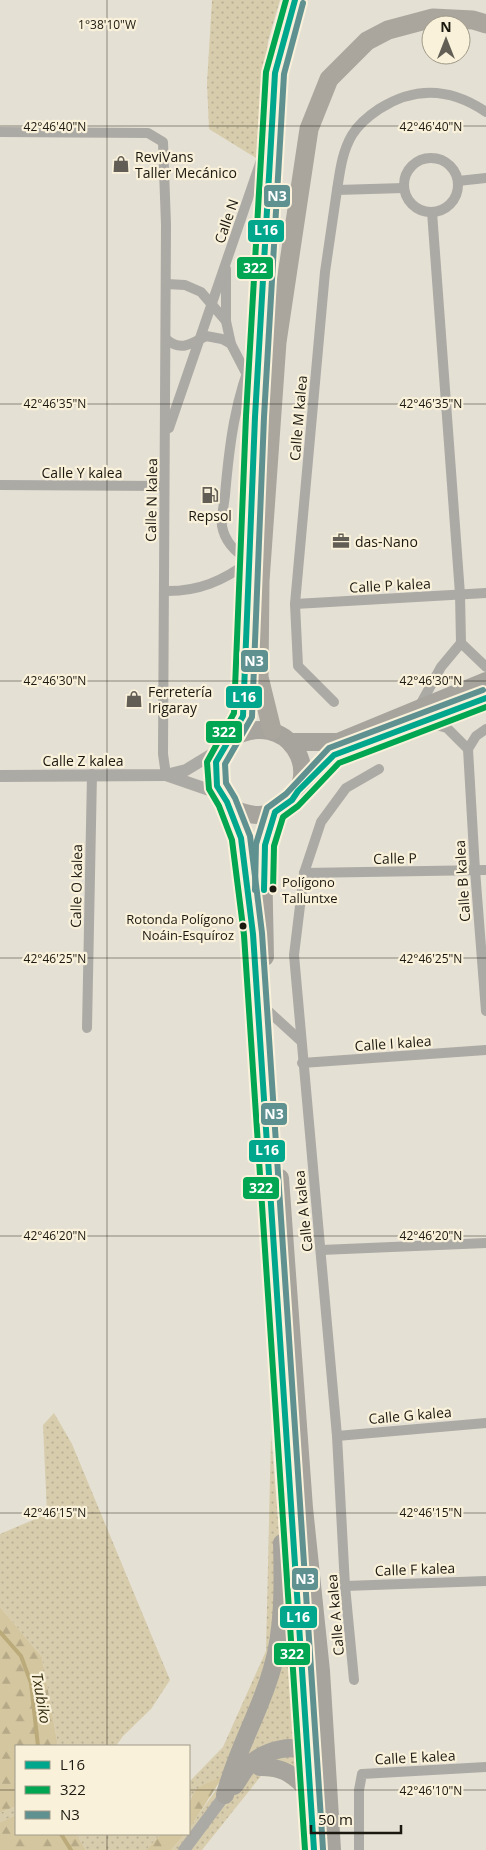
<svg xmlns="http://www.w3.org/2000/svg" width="486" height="1850" viewBox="0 0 486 1850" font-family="'Open Sans',sans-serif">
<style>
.grass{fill:url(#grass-dots)}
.forest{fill:url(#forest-firs)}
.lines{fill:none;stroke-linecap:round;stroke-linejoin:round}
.stream{stroke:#bbab7a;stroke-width:4}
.minor{stroke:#acaaa5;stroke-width:10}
.tertiary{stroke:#acaaa5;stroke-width:12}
.trunk{stroke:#a7a49d;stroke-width:18}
.motorway{stroke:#aaa69e;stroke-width:19}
.bus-1-casing{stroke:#f9f1da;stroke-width:10}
.bus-2-casing{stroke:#f9f1da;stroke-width:10}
.bus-3-casing{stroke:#f9f1da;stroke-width:10}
.bus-1{stroke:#01a78c;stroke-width:6}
.bus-2{stroke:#00a651;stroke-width:6}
.bus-3{stroke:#609191;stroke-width:6}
.ticks{fill:none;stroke:#1b1810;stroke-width:1;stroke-opacity:0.45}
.bus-dot{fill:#1b1810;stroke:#f9f1da;stroke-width:2}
.labels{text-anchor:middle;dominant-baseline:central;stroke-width:4.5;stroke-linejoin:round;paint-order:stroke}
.bus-label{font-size:13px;fill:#1b1810;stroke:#f9f1da;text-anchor:start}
.poi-label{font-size:14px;fill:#1b1810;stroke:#f9f1da;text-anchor:start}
.street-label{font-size:14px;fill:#1b1810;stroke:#f9f1da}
.water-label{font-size:15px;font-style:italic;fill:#332a0c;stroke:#f9f1da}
.ticks-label{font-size:12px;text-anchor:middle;fill:#1b1810;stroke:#f9f1da;stroke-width:4.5;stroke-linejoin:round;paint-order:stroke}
.line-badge{stroke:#f9f1da;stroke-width:2}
.badge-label{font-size:14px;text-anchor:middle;font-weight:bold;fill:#fff}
</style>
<defs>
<pattern id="grass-dots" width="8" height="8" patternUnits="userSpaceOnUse" patternTransform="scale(1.25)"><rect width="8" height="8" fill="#d7ccac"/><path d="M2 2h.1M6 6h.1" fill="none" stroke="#b8ae93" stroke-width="1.8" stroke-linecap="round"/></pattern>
<pattern id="forest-firs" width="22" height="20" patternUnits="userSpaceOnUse" patternTransform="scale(1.25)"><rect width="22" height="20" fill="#d4c69e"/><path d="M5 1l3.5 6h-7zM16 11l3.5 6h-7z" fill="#b5a987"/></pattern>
</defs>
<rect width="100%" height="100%" fill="#e5e0d4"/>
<g class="grass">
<polygon points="212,0 280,0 268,41 256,158 209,129 207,83"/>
<polygon points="54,1413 72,1444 170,1680 151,1709 123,1736 116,1746 58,1746 42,1657 0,1607 0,1534 47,1514 43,1425"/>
<polygon points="271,1434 301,1793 278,1777 261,1776 202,1850 171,1850 185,1834 189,1834 189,1828 226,1776 196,1790 189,1799 189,1782 223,1747 266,1651"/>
<polygon points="16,1806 16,1815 0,1822 0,1813"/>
<polygon points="76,1834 161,1834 146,1850 86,1850"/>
</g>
<g class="forest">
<polygon points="0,1607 42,1657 58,1746 16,1746 16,1806 0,1813"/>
<path d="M222,1778L193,1823L189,1828C189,1795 188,1788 222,1778Z"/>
<polygon points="16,1815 16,1834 76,1834 86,1850 0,1850 0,1822"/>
<polygon points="161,1834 185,1834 171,1850 146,1850"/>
</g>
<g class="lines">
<g class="stream">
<polyline points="0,1632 21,1656 31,1683 38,1746"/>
<polyline points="61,1834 71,1850"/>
</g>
<g class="minor">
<polyline points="0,132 148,133 163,142 166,225 163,754 166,775"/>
<circle cx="431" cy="185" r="27"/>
<polyline points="458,181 486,178"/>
<path d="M337,190C340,171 342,152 352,135C358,125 370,115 379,109C415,86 451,88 486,112"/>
<polyline points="432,212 460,594 461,643"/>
<polyline points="166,284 185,285 201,292 226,321 231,344 246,373"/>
<polyline points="226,321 226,269"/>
<path d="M166,339C181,352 191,344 206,336L222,339L231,344"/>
<polyline points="169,428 265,149"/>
<polyline points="0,485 164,486"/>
<path d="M164,591C198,592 223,581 250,561C236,553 225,543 222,526C221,517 224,505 225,495C229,448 235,396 255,353"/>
<polyline points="295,604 486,593"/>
<polyline points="334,702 298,666 295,604 325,272 337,190 404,188"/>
<polyline points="419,707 441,667 461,643 486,667"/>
<polyline points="426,722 447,728 468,749 476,736 486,729"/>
<polyline points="468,749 475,870 486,1011"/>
<polyline points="304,873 486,870"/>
<polyline points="267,1010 301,1041"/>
<polyline points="87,1028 92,774"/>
<polyline points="302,1063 486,1050"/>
<polyline points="321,1250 486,1243"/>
<polyline points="337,1436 486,1423"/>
<polyline points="345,1586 486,1581"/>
<polyline points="354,1680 345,1586 337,1436 294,955 304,873 321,822 346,788 379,769"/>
<polyline points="359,1850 359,1790 362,1774 486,1767"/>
</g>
<g class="tertiary">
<polyline points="166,775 221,794"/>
<polyline points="0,776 166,775 186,770 222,748"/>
<polyline points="184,1850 225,1795"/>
</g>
<g class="trunk">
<path d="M231,738C288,707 326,774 285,806C263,824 222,814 217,784C211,750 234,744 243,716C246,705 245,690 246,678C250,592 251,505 255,418C258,371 262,324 265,276C268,209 270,141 275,73L285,30L295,0"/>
<polyline points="290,742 338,742 486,681"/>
<polyline points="298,790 334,755 486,698"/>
<polyline points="227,802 241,838 245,860 253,934 314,1850"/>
<polyline points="265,957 263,860 275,812"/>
<polyline points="280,1178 304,1508 321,1671 332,1850"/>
<path d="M260,1767C283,1766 296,1776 310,1793"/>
<path d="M234,1786C239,1780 242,1773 247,1767C264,1750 296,1740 315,1757"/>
<path d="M225,1795C236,1751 260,1712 272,1669C284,1629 283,1584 282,1543"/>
</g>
<polyline class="motorway" points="272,730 259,677 260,581 277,342 309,129 329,79 367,41 388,30 433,18 473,20 486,24"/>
<g class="bus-1-casing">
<g id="bus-1">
<polyline points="295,0 275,73 255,417 243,716 216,762 217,786 227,802 241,838 253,934 314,1850"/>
<polyline points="264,890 265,845 275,812 292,800 298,791 334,755 486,698"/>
</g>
</g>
<g class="bus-2-casing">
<g id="bus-2">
<polyline points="286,0 266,72 246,416 234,713 207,762 209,789 219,806 232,840 244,935 305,1850"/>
<polyline points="273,890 274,846 283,817 298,806 339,763 486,707"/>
</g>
</g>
<g class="bus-3-casing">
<g id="bus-3">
<polyline points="303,3 284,74 264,417 252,717 225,764 226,783 235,798 250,836 262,933 323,1849"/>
<polyline points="255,890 256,844 267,808 286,794 329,748 483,690"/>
</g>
</g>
<use href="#bus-1" class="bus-1"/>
<use href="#bus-2" class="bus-2"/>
<use href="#bus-3" class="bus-3"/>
</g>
<path class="ticks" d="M107,0V1746M0,126H486M0,404H486M0,681H486M0,958H486M0,1236H486M0,1513H486M0,1790H16M189,1790H486M107,1834V1850"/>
<defs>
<g id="shop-bare" transform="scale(1.35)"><path d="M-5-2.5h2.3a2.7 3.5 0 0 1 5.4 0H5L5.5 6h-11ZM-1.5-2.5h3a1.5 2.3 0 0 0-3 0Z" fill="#625e55" stroke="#f9f1da" stroke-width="2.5" paint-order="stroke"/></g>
<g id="fuel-bare" transform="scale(1.35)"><path d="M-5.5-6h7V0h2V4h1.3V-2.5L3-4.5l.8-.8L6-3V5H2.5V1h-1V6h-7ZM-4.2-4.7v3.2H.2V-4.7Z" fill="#625e55" stroke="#f9f1da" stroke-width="2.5" paint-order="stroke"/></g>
<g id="office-bare" transform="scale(1.35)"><path d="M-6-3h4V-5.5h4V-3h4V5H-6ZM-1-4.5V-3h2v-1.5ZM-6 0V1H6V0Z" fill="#625e55" stroke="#f9f1da" stroke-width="2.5" paint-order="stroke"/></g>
</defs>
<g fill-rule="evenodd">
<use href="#shop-bare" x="121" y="164"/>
<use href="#fuel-bare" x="210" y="495"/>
<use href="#office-bare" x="341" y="541"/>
<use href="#shop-bare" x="134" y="699"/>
</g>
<g class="bus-dot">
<circle cx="273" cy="889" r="4.5"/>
<circle cx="243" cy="926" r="4.5"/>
</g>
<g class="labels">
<g class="bus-label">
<text x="282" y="882">Polígono<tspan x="282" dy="16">Talluntxe</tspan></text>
<text x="234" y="919" text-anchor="end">Rotonda Polígono<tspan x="234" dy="16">Noáin-Esquíroz</tspan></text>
</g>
<g class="poi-label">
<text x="135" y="156">ReviVans<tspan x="135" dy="16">Taller Mecánico</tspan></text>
<text x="210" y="515" text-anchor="middle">Repsol</text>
<text x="355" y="541">das-Nano</text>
<text x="148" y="691">Ferretería<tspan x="148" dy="16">Irigaray</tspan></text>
</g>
<g class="street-label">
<text transform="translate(226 221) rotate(-71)">Calle N</text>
<text transform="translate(298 418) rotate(-85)">Calle M kalea</text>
<text x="82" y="472">Calle Y kalea</text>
<text transform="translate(151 500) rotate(-89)">Calle N kalea</text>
<text transform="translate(390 585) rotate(-3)">Calle P kalea</text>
<text x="83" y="760">Calle Z kalea</text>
<text transform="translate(395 858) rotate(-1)">Calle P</text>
<text transform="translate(462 881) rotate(-94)">Calle B kalea</text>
<text transform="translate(76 886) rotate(-89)">Calle O kalea</text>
<text transform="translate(393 1043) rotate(-4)">Calle I kalea</text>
<text transform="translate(303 1211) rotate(-96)">Calle A kalea</text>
<text transform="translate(410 1415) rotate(-5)">Calle G kalea</text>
<text transform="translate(415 1569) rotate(-2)">Calle F kalea</text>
<text transform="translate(335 1615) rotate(-95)">Calle A kalea</text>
<text transform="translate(415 1757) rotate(-3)">Calle E kalea</text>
</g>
<g class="water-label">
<text transform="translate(42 1698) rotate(80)">Txubiko</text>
</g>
</g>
<g class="ticks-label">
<text x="107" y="29">1°38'10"W</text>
<text x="55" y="131">42°46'40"N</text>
<text x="431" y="131">42°46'40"N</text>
<text x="55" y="408">42°46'35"N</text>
<text x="431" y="408">42°46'35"N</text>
<text x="55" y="685">42°46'30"N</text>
<text x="431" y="685">42°46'30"N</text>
<text x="55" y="963">42°46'25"N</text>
<text x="431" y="963">42°46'25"N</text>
<text x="55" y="1240">42°46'20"N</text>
<text x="431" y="1240">42°46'20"N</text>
<text x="55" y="1517">42°46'15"N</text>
<text x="431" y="1517">42°46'15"N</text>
<text x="431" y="1795">42°46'10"N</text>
</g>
<g class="line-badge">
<rect x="263" y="184" width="28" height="24" rx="5" fill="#609191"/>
<rect x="247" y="219" width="38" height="24" rx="5" fill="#01a78c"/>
<rect x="236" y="256" width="38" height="24" rx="5" fill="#00a651"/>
<rect x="240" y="649" width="29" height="24" rx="5" fill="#609191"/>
<rect x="225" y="685" width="38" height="24" rx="5" fill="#01a78c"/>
<rect x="205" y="720" width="38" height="24" rx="5" fill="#00a651"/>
<rect x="260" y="1102" width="28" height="24" rx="5" fill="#609191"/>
<rect x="248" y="1139" width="38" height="24" rx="5" fill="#01a78c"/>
<rect x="242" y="1176" width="38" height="24" rx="5" fill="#00a651"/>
<rect x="291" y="1567" width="28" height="24" rx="5" fill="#609191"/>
<rect x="279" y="1605" width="39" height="24" rx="5" fill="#01a78c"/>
<rect x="273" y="1642" width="38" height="24" rx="5" fill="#00a651"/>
</g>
<g class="badge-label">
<text x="277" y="201">N3</text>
<text x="266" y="235">L16</text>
<text x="255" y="273">322</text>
<text x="254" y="666">N3</text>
<text x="244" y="702">L16</text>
<text x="224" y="737">322</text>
<text x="274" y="1119">N3</text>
<text x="267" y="1155">L16</text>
<text x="261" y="1193">322</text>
<text x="305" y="1584">N3</text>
<text x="298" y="1622">L16</text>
<text x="292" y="1659">322</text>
</g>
<rect x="15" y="1745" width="175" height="90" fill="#f9f1da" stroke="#a09a89"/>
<rect x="25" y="1761" width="25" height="8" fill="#01a78c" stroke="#a09a89"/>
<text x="60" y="1770" font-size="15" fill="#1b1810">L16</text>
<rect x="25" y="1786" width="25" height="8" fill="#00a651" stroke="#a09a89"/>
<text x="60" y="1795" font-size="15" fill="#1b1810">322</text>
<rect x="25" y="1811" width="25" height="8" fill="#609191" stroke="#a09a89"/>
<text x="60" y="1820" font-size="15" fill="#1b1810">N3</text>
<g transform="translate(446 40)"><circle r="24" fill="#f9f1da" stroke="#a09a89"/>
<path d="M0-4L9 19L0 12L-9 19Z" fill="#625e55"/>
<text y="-8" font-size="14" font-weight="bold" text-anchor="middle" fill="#1b1810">N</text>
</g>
<path d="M311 1825v8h90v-8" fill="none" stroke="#1b1810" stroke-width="2.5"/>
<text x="318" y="1825" font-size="15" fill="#1b1810" stroke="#f9f1da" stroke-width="4" paint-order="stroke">50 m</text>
</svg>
